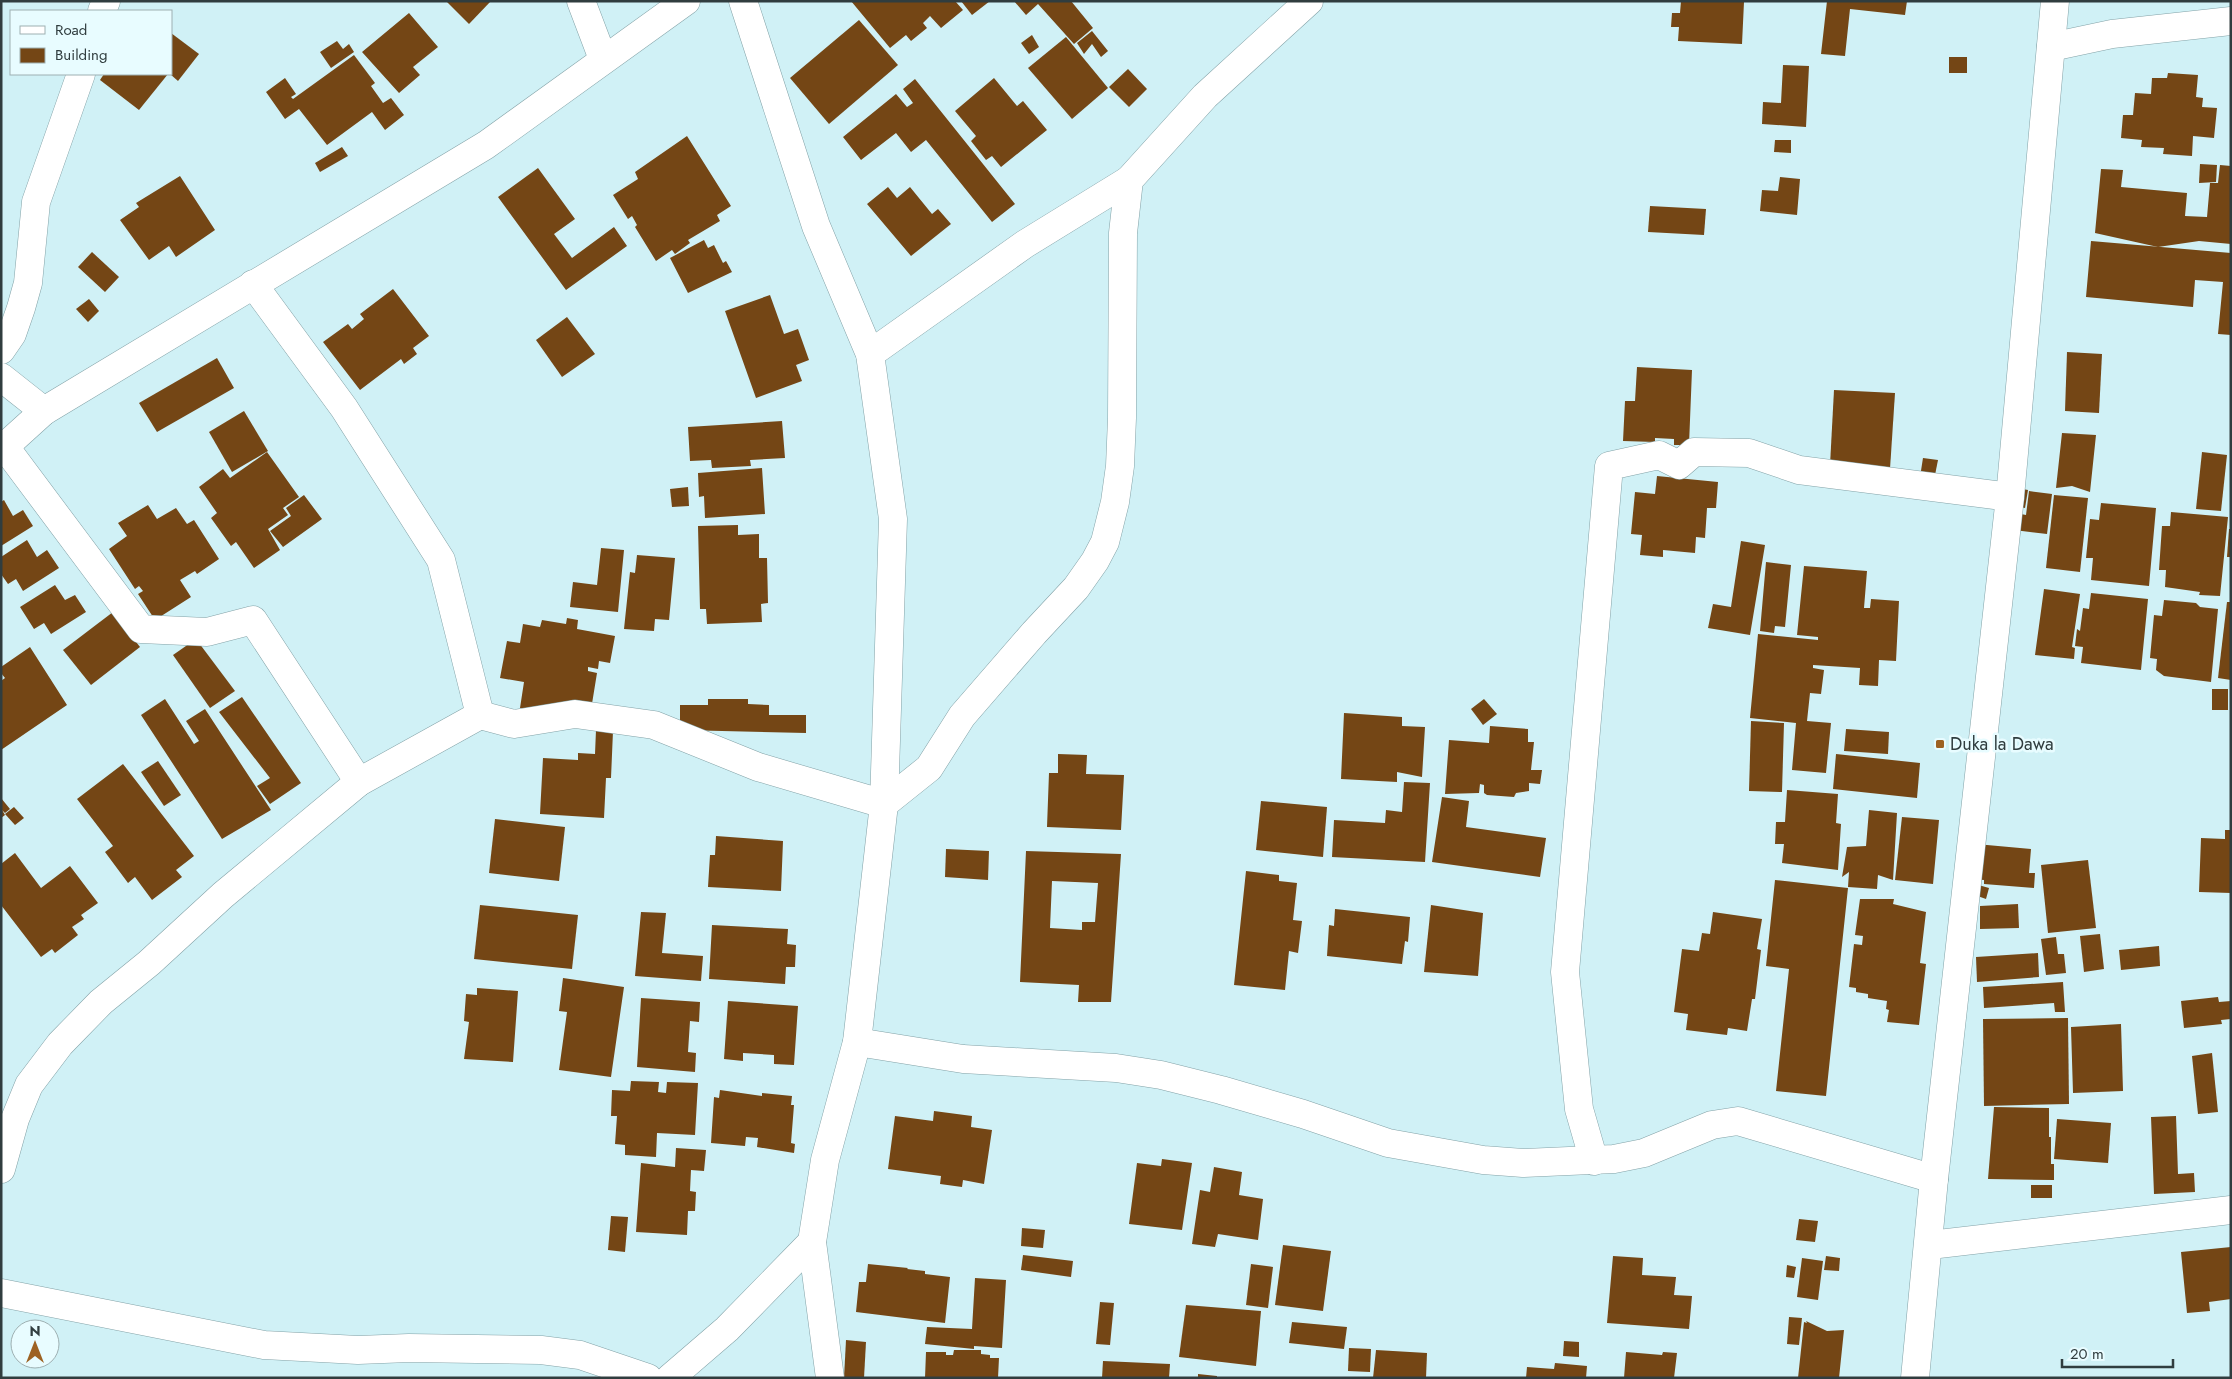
<svg xmlns="http://www.w3.org/2000/svg" width="2232" height="1379" viewBox="0 0 2232 1379" font-family="Jost,sans-serif">
<style>
.building{fill:#744615;fill-rule:evenodd}
.lines{fill:none;stroke-linecap:round;stroke-linejoin:round}
.street-casing{stroke:#83a2a7;stroke-width:29}
.street{stroke:#fff;stroke-width:28}
.poi-dot{fill:#9d6223;stroke:#e8fcff;stroke-width:2}
.labels{text-anchor:middle;dominant-baseline:central;stroke-width:5;stroke-linejoin:round;paint-order:stroke}
.poi-label{font-size:18px;fill:#303d3f;stroke:#e8fcff;text-anchor:start}
</style>
<rect width="100%" height="100%" fill="#d0f1f6"/>
<g class="building">
<polygon points="446,1 491,1 469,24"/>
<polygon points="851,1 955,1 963,10 941,28 930,16 923,23 927,28 911,41 906,35 890,48"/>
<polygon points="961,1 990,1 972,15"/>
<polygon points="1014,1 1071,1 1093,28 1074,44 1038,4 1026,15"/>
<polygon points="1681,1 1744,2 1742,44 1678,41 1679,27 1671,27 1672,13 1680,13"/>
<polygon points="1827,1 1907,1 1905,15 1850,9 1845,56 1821,54"/>
<polygon points="409,13 438,47 413,67 420,75 399,93 362,52"/>
<polygon points="859,20 898,65 829,124 790,78"/>
<polygon points="1092,31 1108,51 1101,57 1092,44 1084,54 1077,43"/>
<polygon points="171,33 199,54 178,81 170,74"/>
<polygon points="1032,35 1039,47 1029,54 1021,43"/>
<polygon points="1066,37 1108,88 1072,119 1028,68"/>
<polygon points="337,41 343,49 349,44 354,52 331,68 320,52"/>
<polygon points="354,55 375,83 371,86 383,103 391,98 404,115 385,130 372,112 327,145 299,109 285,119 266,92 285,78 296,94 291,97 293,99"/>
<rect x="1949" y="57" width="18" height="16"/>
<polygon points="1783,65 1809,66 1806,127 1762,124 1763,102 1781,103"/>
<polygon points="1128,69 1147,89 1129,107 1109,87"/>
<polygon points="2168,73 2198,75 2196,97 2203,98 2202,107 2217,108 2214,138 2193,136 2192,156 2163,154 2164,148 2141,147 2142,140 2121,138 2123,115 2133,115 2135,93 2151,94 2152,78 2167,78"/>
<polygon points="104,74 168,74 139,110 100,80"/>
<polygon points="994,78 1017,106 1023,101 1047,130 1001,167 992,156 986,160 971,141 976,136 955,111"/>
<polygon points="915,79 1015,204 992,222 926,140 911,152 896,133 861,160 843,137 896,94 907,107 913,103 903,89"/>
<polygon points="687,136 731,206 717,215 720,221 688,240 690,243 675,254 672,250 656,261 635,227 637,225 632,216 628,219 613,195 638,179 635,172"/>
<polygon points="1775,140 1791,140 1791,153 1774,152"/>
<polygon points="342,147 348,156 320,172 315,163"/>
<polygon points="2200,164 2217,165 2216,182 2199,183"/>
<polygon points="2220,165 2231,166 2231,244 2199,241 2158,247 2095,233 2101,169 2123,170 2121,187 2187,193 2185,216 2207,217 2210,183 2218,183"/>
<polygon points="538,168 575,219 554,234 572,258 614,227 627,246 566,290 498,197"/>
<polygon points="180,176 215,230 176,257 169,246 149,260 120,220 139,207 136,203"/>
<polygon points="1780,177 1800,179 1797,215 1760,211 1762,190 1778,191"/>
<polygon points="888,187 897,198 910,187 932,214 938,209 951,224 911,256 867,204"/>
<polygon points="1650,206 1706,209 1704,235 1648,232"/>
<polygon points="704,240 708,248 714,245 723,263 726,261 732,272 688,293 670,258"/>
<polygon points="2091,241 2231,253 2231,335 2218,334 2223,282 2195,280 2193,307 2086,297"/>
<polygon points="92,252 119,277 105,292 78,267"/>
<polygon points="393,289 429,336 413,348 417,354 404,364 401,359 360,390 323,342 348,324 352,329 364,319 360,314"/>
<polygon points="770,295 784,334 798,329 809,360 796,365 802,381 756,398 725,311"/>
<polygon points="89,299 99,311 88,322 76,309"/>
<polygon points="567,317 595,354 562,377 536,340"/>
<polygon points="2067,352 2102,354 2099,413 2065,411"/>
<polygon points="217,358 234,388 157,432 139,403"/>
<polygon points="1637,367 1692,370 1689,445 1674,445 1674,439 1655,438 1655,442 1623,441 1625,401 1635,401"/>
<polygon points="1834,390 1895,393 1890,469 1830,465"/>
<polygon points="244,411 268,451 232,472 209,432"/>
<polygon points="782,421 785,458 750,460 751,466 712,468 711,460 690,461 688,427"/>
<polygon points="2062,433 2096,435 2090,492 2072,486 2056,488"/>
<polygon points="267,452 299,497 283,508 288,515 268,529 280,550 254,568 236,542 231,546 211,518 217,513 199,487 223,469 230,478"/>
<polygon points="2202,452 2227,455 2221,511 2196,509"/>
<polygon points="1923,458 1938,460 1934,480 1920,477"/>
<polygon points="762,468 765,514 705,518 704,496 699,497 698,473"/>
<polygon points="1657,476 1718,482 1716,508 1707,508 1705,538 1696,537 1695,553 1663,550 1663,557 1640,555 1642,535 1631,534 1635,492 1655,494"/>
<polygon points="688,487 689,506 672,507 670,489"/>
<polygon points="2012,487 2028,490 2025,508 2009,505"/>
<polygon points="2029,491 2052,494 2047,534 2014,530 2016,513 2026,515"/>
<polygon points="304,495 322,519 283,547 270,531 291,516 286,508"/>
<polygon points="2054,495 2088,498 2080,572 2046,568"/>
<polygon points="4,500 13,516 23,510 33,526 1,546 1,502"/>
<polygon points="2101,503 2156,508 2149,586 2091,580 2093,558 2086,558 2090,519 2099,520"/>
<polygon points="148,505 157,519 176,508 187,524 194,520 219,559 197,574 195,571 180,580 191,597 155,620 138,594 143,591 139,586 135,589 109,549 127,536 118,523"/>
<polygon points="2171,512 2228,517 2220,596 2199,595 2200,592 2165,587 2166,570 2159,570 2162,526 2170,526"/>
<polygon points="738,525 738,535 759,534 759,558 767,558 768,603 761,604 762,622 707,624 706,609 700,609 698,526"/>
<polygon points="2229,529 2231,529 2231,557 2227,557"/>
<polygon points="27,540 37,557 47,550 59,568 23,591 16,579 8,584 1,574 1,557"/>
<polygon points="1741,541 1765,545 1750,635 1708,628 1713,604 1731,607"/>
<polygon points="601,548 624,550 618,612 570,607 573,582 597,585"/>
<polygon points="637,555 675,558 669,620 655,619 654,631 624,629 630,572 635,573"/>
<polygon points="1766,562 1791,565 1785,627 1775,626 1774,633 1760,631"/>
<polygon points="1804,566 1867,571 1864,608 1870,608 1871,599 1899,601 1896,661 1879,660 1878,686 1859,685 1860,668 1813,665 1813,668 1824,670 1821,694 1810,693 1807,721 1831,723 1826,773 1792,770 1796,723 1750,718 1758,634 1818,640 1818,637 1797,635"/>
<polygon points="55,585 65,600 75,595 86,612 51,634 44,623 34,629 20,607"/>
<polygon points="2044,589 2080,594 2072,647 2075,648 2074,659 2035,655"/>
<polygon points="2091,593 2148,599 2141,670 2081,663 2083,647 2075,646 2077,629 2080,631 2083,608 2089,609"/>
<polygon points="2164,600 2196,603 2200,607 2218,609 2211,682 2164,676 2156,670 2157,659 2150,658 2154,615 2162,616"/>
<polygon points="2227,602 2231,602 2231,680 2218,678"/>
<polygon points="113,612 140,647 91,685 63,650"/>
<polygon points="567,618 578,620 577,629 615,636 610,663 599,661 598,669 588,667 588,671 597,673 590,716 520,708 524,682 500,678 507,641 520,643 523,624 540,627 542,620 566,624"/>
<polygon points="196,639 235,691 210,708 173,655"/>
<polygon points="30,647 67,705 1,750 1,681 5,678 1,673 1,667"/>
<rect x="2212" y="689" width="16" height="21"/>
<polygon points="242,697 301,783 270,804 257,786 270,778 219,712"/>
<polygon points="165,699 194,744 199,741 186,721 205,709 271,810 222,839 141,715"/>
<polygon points="708,699 748,699 748,704 769,705 769,715 806,715 806,733 680,730 680,705 708,705"/>
<polygon points="1484,699 1497,714 1483,725 1471,709"/>
<polygon points="1344,713 1402,717 1402,726 1425,727 1422,777 1397,772 1397,782 1341,779"/>
<polygon points="1751,721 1784,723 1782,792 1749,791"/>
<polygon points="1490,726 1528,729 1528,742 1534,742 1531,770 1542,770 1540,784 1529,783 1529,791 1516,793 1514,797 1487,795 1484,793 1484,785 1480,784 1479,793 1445,794 1449,740 1489,743"/>
<polygon points="1846,729 1889,732 1888,754 1844,751"/>
<polygon points="596,730 613,731 611,778 606,778 604,818 540,814 543,758 578,760 578,753 595,754"/>
<polygon points="1058,754 1087,755 1086,774 1124,775 1121,830 1047,827 1049,773 1058,773"/>
<polygon points="1836,754 1920,763 1917,798 1833,789"/>
<polygon points="158,761 181,795 164,806 141,772"/>
<polygon points="123,764 194,856 176,870 182,877 152,900 135,877 128,883 105,852 113,846 77,799"/>
<polygon points="1404,782 1430,783 1425,862 1332,857 1334,820 1385,823 1386,810 1402,812"/>
<polygon points="1787,790 1838,794 1836,823 1841,824 1838,870 1782,863 1784,844 1775,844 1776,822 1785,822"/>
<polygon points="1442,797 1469,801 1466,827 1546,838 1540,877 1432,862"/>
<polygon points="1,798 10,809 5,813 2,810 5,815 1,818"/>
<polygon points="1261,801 1327,807 1323,857 1256,850"/>
<polygon points="14,807 24,818 15,825 5,814"/>
<polygon points="1869,810 1897,813 1893,880 1878,875 1877,889 1848,887 1849,872 1842,877 1847,847 1866,846"/>
<polygon points="1902,817 1939,820 1933,884 1895,880"/>
<polygon points="495,819 565,827 559,881 489,873"/>
<polygon points="2225,830 2231,830 2231,893 2199,892 2201,838 2225,839"/>
<polygon points="716,836 783,841 781,891 708,887 710,855 715,855"/>
<polygon points="1976,844 2031,849 2029,873 2035,873 2034,888 1984,884 1984,880 1973,879"/>
<polygon points="946,849 989,851 988,880 945,877"/>
<path d="M1026,851L1121,854L1111,1002H1078L1079,985L1020,982ZM1052,881L1098,883L1095,922H1082V930L1050,928Z"/>
<polygon points="15,853 41,888 70,866 98,903 81,915 84,919 72,927 78,935 55,953 52,949 41,957 1,905 1,864"/>
<polygon points="2088,860 2096,928 2048,933 2041,865"/>
<polygon points="1246,871 1279,875 1279,881 1297,883 1293,920 1302,921 1298,953 1289,951 1285,990 1234,985"/>
<polygon points="1775,880 1848,888 1826,1096 1776,1091 1789,969 1766,966"/>
<polygon points="1975,884 1989,888 1986,899 1972,894"/>
<polygon points="1860,899 1894,899 1893,904 1926,912 1920,963 1926,964 1919,1025 1887,1022 1889,1010 1886,1009 1887,1001 1868,998 1868,994 1856,992 1856,988 1849,987 1854,944 1862,945 1863,936 1855,935"/>
<polygon points="2018,904 2019,928 1980,929 1980,906"/>
<polygon points="480,905 578,915 572,969 474,959"/>
<polygon points="1431,905 1483,913 1478,976 1424,972"/>
<polygon points="1335,909 1410,917 1408,942 1405,941 1402,964 1327,956 1329,925 1334,926"/>
<polygon points="641,912 666,913 662,953 703,956 701,981 635,976"/>
<polygon points="1713,912 1762,919 1757,949 1761,950 1755,999 1752,999 1747,1031 1728,1028 1727,1035 1686,1030 1688,1014 1674,1012 1682,949 1699,951 1702,933 1710,934"/>
<polygon points="712,925 788,929 787,944 796,945 795,967 786,967 785,984 709,979"/>
<polygon points="2100,934 2104,969 2084,972 2080,936"/>
<polygon points="2056,937 2058,954 2064,954 2066,973 2046,975 2041,939"/>
<polygon points="2159,946 2160,966 2121,970 2119,950"/>
<polygon points="2038,953 2039,977 1977,982 1976,957"/>
<polygon points="563,978 624,987 611,1077 559,1070 567,1012 559,1011"/>
<polygon points="2063,982 2065,1012 2055,1012 2054,1003 1984,1008 1983,987"/>
<polygon points="477,988 518,991 513,1062 464,1059 469,1022 464,1021 466,994 477,995"/>
<polygon points="2218,997 2219,1002 2231,1001 2231,1019 2221,1020 2222,1024 2184,1028 2181,1001"/>
<polygon points="641,998 700,1002 699,1022 690,1021 688,1052 696,1053 695,1072 637,1067"/>
<polygon points="728,1001 798,1006 794,1065 774,1064 774,1055 743,1053 743,1061 724,1059"/>
<polygon points="2068,1018 2069,1104 1984,1106 1983,1019"/>
<polygon points="2121,1024 2123,1091 2073,1093 2071,1027"/>
<polygon points="2212,1053 2218,1112 2198,1114 2192,1056"/>
<polygon points="631,1081 659,1082 658,1092 666,1093 667,1082 698,1083 695,1135 657,1133 656,1157 625,1155 625,1145 615,1144 617,1116 611,1116 612,1090 630,1091"/>
<polygon points="720,1090 762,1096 762,1093 792,1096 791,1105 794,1105 791,1143 795,1144 794,1153 757,1147 758,1138 746,1137 745,1146 711,1143 714,1097 719,1098"/>
<polygon points="1994,1107 2049,1108 2049,1137 2051,1137 2051,1164 2054,1164 2054,1180 1988,1179"/>
<polygon points="934,1111 972,1116 971,1127 992,1130 984,1184 963,1180 962,1187 940,1184 941,1176 888,1169 895,1116 933,1121"/>
<polygon points="2176,1116 2178,1174 2194,1173 2195,1192 2154,1194 2151,1117"/>
<polygon points="2057,1119 2111,1123 2108,1163 2054,1159"/>
<polygon points="676,1148 706,1150 704,1171 691,1170 690,1191 696,1192 695,1211 688,1211 687,1235 636,1232 641,1163 675,1167"/>
<polygon points="1162,1159 1192,1163 1182,1230 1129,1224 1137,1163 1161,1166"/>
<polygon points="1214,1167 1242,1172 1239,1195 1263,1199 1258,1240 1218,1234 1215,1247 1192,1244 1200,1190 1210,1192"/>
<rect x="2031" y="1185" width="21" height="13"/>
<polygon points="611,1216 628,1217 625,1252 608,1250"/>
<polygon points="1799,1219 1818,1221 1815,1242 1796,1240"/>
<polygon points="1022,1228 1045,1230 1043,1248 1021,1246"/>
<polygon points="1283,1245 1331,1251 1323,1311 1275,1305"/>
<polygon points="2231,1247 2231,1299 2209,1302 2210,1311 2187,1313 2181,1252"/>
<polygon points="1023,1255 1073,1261 1071,1277 1021,1270"/>
<polygon points="1613,1256 1643,1258 1642,1275 1676,1277 1674,1295 1692,1296 1689,1329 1607,1323"/>
<polygon points="1826,1256 1840,1258 1839,1271 1824,1270"/>
<polygon points="1802,1258 1823,1261 1818,1300 1797,1297"/>
<polygon points="868,1264 908,1268 907,1269 925,1271 925,1274 950,1277 945,1323 856,1312 859,1282 866,1282"/>
<polygon points="1251,1264 1273,1267 1268,1308 1246,1305"/>
<polygon points="1787,1265 1796,1267 1794,1278 1786,1277"/>
<polygon points="975,1278 1006,1280 1002,1348 974,1346 974,1349 925,1344 927,1327 972,1329"/>
<polygon points="1100,1302 1114,1303 1110,1345 1096,1344"/>
<polygon points="1186,1305 1261,1311 1256,1366 1179,1357"/>
<polygon points="1789,1317 1802,1318 1799,1345 1787,1344"/>
<polygon points="1806,1321 1827,1331 1844,1330 1839,1378 1798,1378 1804,1322 1807,1323"/>
<polygon points="1292,1322 1347,1327 1344,1349 1289,1343"/>
<polygon points="846,1340 866,1342 864,1378 844,1378"/>
<polygon points="1564,1341 1579,1342 1579,1357 1563,1356"/>
<polygon points="1349,1348 1371,1349 1370,1372 1348,1371"/>
<polygon points="954,1350 981,1350 981,1354 990,1355 990,1358 999,1358 998,1378 925,1378 926,1352 946,1352 946,1355 953,1355"/>
<polygon points="1376,1350 1427,1353 1426,1378 1373,1378"/>
<polygon points="1626,1352 1662,1355 1663,1352 1677,1353 1674,1378 1624,1378"/>
<polygon points="1103,1361 1170,1364 1169,1378 1102,1378"/>
<polygon points="1555,1363 1587,1366 1586,1378 1526,1378 1527,1367 1554,1369"/>
<polygon points="1198,1374 1217,1376 1217,1378 1198,1378"/>
</g>
<g class="lines">
<g class="street-casing">
<g id="street">
<polyline points="581,1 603,59"/>
<polyline points="743,1 816,226 870,354 893,519 884,804 857,1042 825,1160 812,1242 830,1378"/>
<polyline points="102,11 106,1"/>
<polyline points="2051,47 2112,34 2231,21"/>
<polyline points="253,284 344,408 441,560 480,715"/>
<polyline points="1,350 12,334 21,308 28,283 36,202 81,74"/>
<polyline points="870,354 1025,244 1129,180"/>
<polyline points="1,377 44,411"/>
<polyline points="5,447 141,629 207,632 253,620 359,782"/>
<polyline points="1,450 44,411 486,145 686,1"/>
<polyline points="857,1042 963,1059 1116,1068 1161,1075 1221,1090 1303,1114 1388,1143 1483,1160 1523,1163 1614,1159 1644,1153 1712,1125 1738,1121 1934,1179"/>
<polyline points="1594,1161 1579,1109 1565,972 1609,466 1659,455 1679,465 1694,452 1749,453 1799,470 2010,497"/>
<polyline points="1,1169 15,1119 29,1085 60,1044 101,1002 149,963 223,895 359,782 480,715 514,724 575,714 654,725 758,767 884,804 929,768 962,716 1034,633 1076,588 1095,561 1105,542 1115,502 1120,466 1122,418 1123,233 1129,180 1205,96 1309,1"/>
<polyline points="1930,1245 2231,1210"/>
<polyline points="1,1293 264,1345 358,1350 409,1348 541,1350 580,1355 648,1378"/>
<polyline points="670,1378 727,1329 812,1242"/>
<polyline points="1915,1378 1934,1179 2010,497 2055,1"/>
</g>
</g>
<use href="#street" class="street"/>
</g>
<rect class="poi-dot" x="1935" y="739" width="10" height="10" rx="2.5"/>
<g class="labels">
<g class="poi-label">
<text x="1950" y="744">Duka la Dawa</text>
</g>
</g>
<rect width="2232" height="1379" fill="none" stroke="#303d3f" stroke-width="5"/>
<rect x="10" y="10" width="162" height="65" fill="#e8fcff" stroke="#9eb0b2"/>
<rect x="20" y="26" width="25" height="8" fill="#ffffff" stroke="#9eb0b2"/>
<text x="55" y="35" font-size="15" fill="#303d3f">Road</text>
<rect x="20" y="48" width="25" height="15" fill="#744615" stroke="#9eb0b2"/>
<text x="55" y="60" font-size="15" fill="#303d3f">Building</text>
<g transform="translate(35 1344)"><circle r="24" fill="#e8fcff" stroke="#9eb0b2"/>
<path d="M0-4L9 19L0 12L-9 19Z" fill="#9d6223"/>
<text y="-8" font-size="14" font-weight="bold" text-anchor="middle" fill="#303d3f">N</text>
</g>
<path d="M2062 1359v8h111v-8" fill="none" stroke="#303d3f" stroke-width="2.5"/>
<text x="2070" y="1359" font-size="15" fill="#303d3f" stroke="#e8fcff" stroke-width="4" paint-order="stroke">20 m</text>
</svg>
